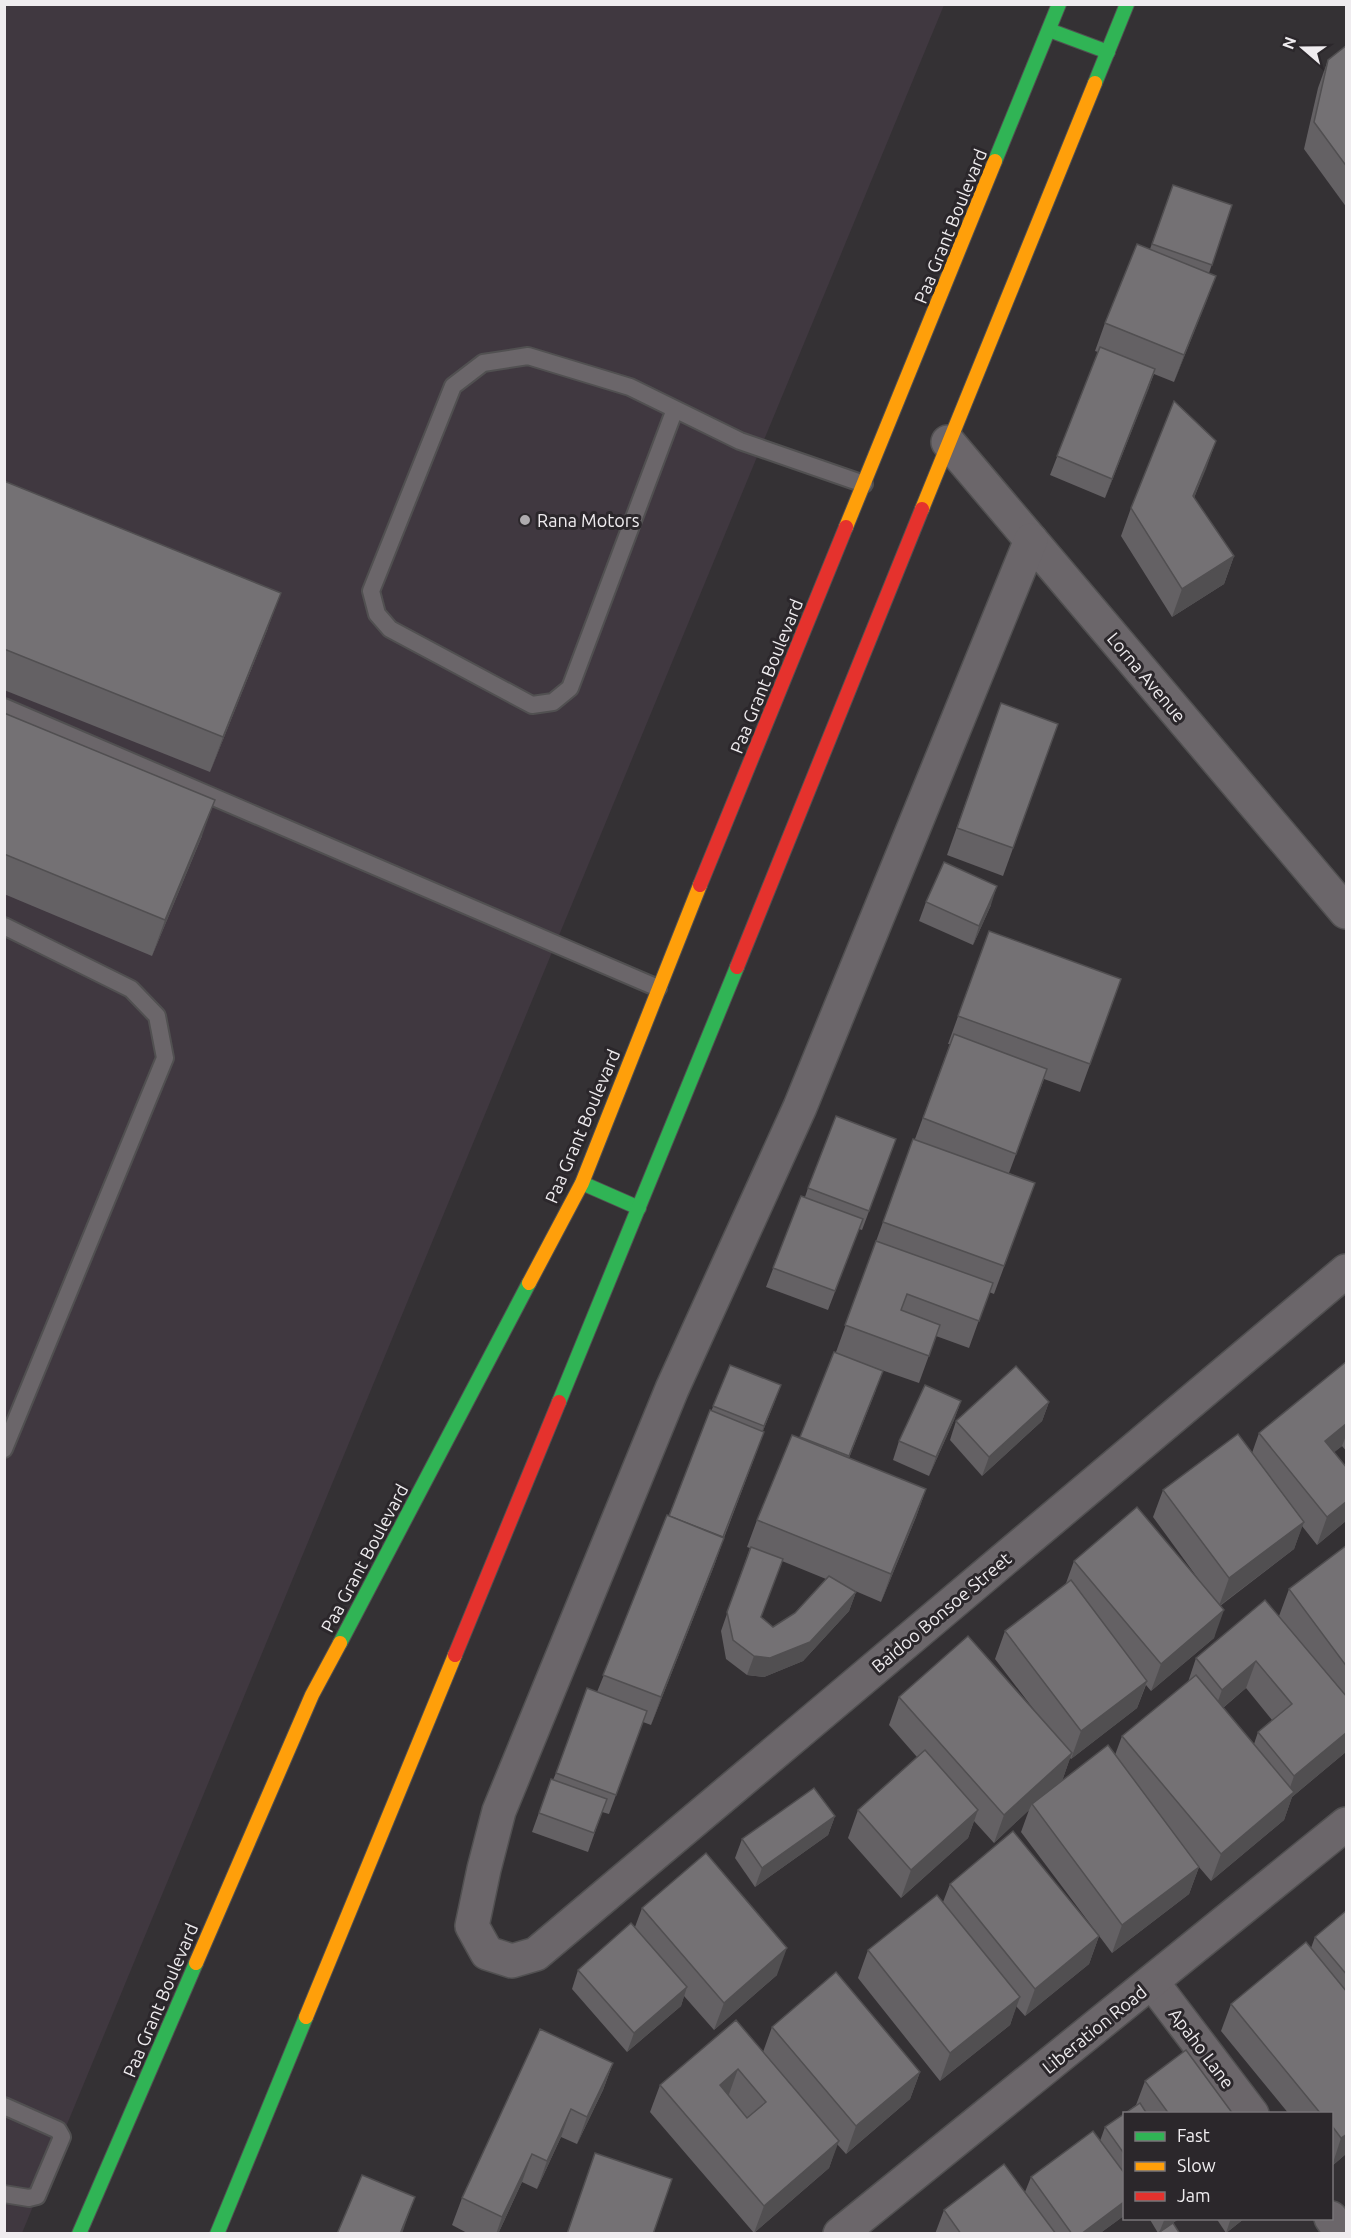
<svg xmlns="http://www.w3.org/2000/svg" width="1351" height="2238" viewBox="0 0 1351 2238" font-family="Ubuntu,sans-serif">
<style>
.built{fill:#403840}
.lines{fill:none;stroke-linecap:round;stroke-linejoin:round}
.lane-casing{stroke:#515051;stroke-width:20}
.street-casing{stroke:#515051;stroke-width:36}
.fast-casing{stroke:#515051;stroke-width:16}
.slow-casing{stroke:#515051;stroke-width:16}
.jam-casing{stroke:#515051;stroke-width:16}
.lane{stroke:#6b666a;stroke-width:16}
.street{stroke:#6b666a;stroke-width:33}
.fast{stroke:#30b455;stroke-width:14}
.slow{stroke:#ff9f0a;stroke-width:14}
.jam{stroke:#e5322d;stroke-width:14}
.wall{fill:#646164;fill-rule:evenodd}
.shaded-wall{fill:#514f51}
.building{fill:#747174;stroke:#514f51;stroke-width:1.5;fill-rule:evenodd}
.poi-dot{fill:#aeabae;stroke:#2b272b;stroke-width:2}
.labels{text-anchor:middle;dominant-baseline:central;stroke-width:6;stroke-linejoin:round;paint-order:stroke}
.street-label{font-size:18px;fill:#efecef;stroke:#2b272b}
.poi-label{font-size:18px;fill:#efecef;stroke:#2b272b;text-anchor:start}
</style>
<rect width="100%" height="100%" fill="#343134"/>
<polygon class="built" points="5,5 944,5 22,2233 5,2234"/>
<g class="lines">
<g class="lane-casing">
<g id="lane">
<polyline points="675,409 570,688 553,702 532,705 390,629 377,614 371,591 453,386 483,363 528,356 630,387 740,441 864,484"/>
<polyline points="4,707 658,988"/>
<polyline points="4,926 131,989 157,1016 165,1058 4,1449"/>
<polyline points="4,2106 58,2130 62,2137 37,2196 29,2198 4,2194"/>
</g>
</g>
<g class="street-casing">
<g id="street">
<polyline points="948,442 1346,912"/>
<polyline points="1031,540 800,1107 672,1389 499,1811 484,1869 472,1926 487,1953 512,1961 536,1954 1346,1271"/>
<polyline points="1152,1982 1252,2114"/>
<polyline points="1331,2218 1342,2234"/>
<polyline points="840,2234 1346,1824"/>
</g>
</g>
<g class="fast-casing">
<g id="fast">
<polyline points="1049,30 1108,52"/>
<polyline points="1095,83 1127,4"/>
<polyline points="995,161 1059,4"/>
<polyline points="582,1183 639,1208"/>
<polyline points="559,1402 737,967"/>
<polyline points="340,1643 529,1283"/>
<polyline points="79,2234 196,1963"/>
<polyline points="217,2234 306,2017"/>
</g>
</g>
<g class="slow-casing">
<g id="slow">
<polyline points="922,509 1095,83"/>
<polyline points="846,527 995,161"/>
<polyline points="529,1283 582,1183 700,885"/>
<polyline points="196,1963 312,1695 340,1643"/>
<polyline points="306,2017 455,1655"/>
</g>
</g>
<g class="jam-casing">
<g id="jam">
<polyline points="700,885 846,527"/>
<polyline points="737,967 922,509"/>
<polyline points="455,1655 559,1402"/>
</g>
</g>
<use href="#lane" class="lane"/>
<use href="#street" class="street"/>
<use href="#fast" class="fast"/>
<use href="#slow" class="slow"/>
<use href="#jam" class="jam"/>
</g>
<g class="wall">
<polygon points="1347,45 1347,208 1304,149 1318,88 1328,60"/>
<polygon points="1173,185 1232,205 1209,273 1216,276 1174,382 1154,374 1105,498 1050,475 1098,352 1095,351 1105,323 1150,249"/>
<polygon points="1216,441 1194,498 1234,556 1224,584 1172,617 1121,536 1131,508"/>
<polygon points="4,481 268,628 210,772 4,690"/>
<polygon points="1001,703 1058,724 1003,876 947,855"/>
<polygon points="4,713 202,836 152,956 4,894"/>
<polygon points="926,902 991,905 973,945 919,921"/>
<path d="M989,931L1121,979L1080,1092L1044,1079L1009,1173L1035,1183L994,1294L989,1292L969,1348L936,1336L919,1383L870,1366L876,1390L849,1458L926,1489L916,1517L881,1602L853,1590L856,1592L849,1611L803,1661L764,1677L747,1675L726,1659L721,1631L750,1548L747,1547L757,1520L800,1438L834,1352H836L913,1139H915L950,1044H948ZM782,1561L826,1579L795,1613L773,1627L761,1617Z"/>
<polygon points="896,1139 862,1230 859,1229 828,1310 766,1287 801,1196 805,1197 808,1188"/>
<path d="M1347,1361V1452L1342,1446L1334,1452L1347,1468V1520L1317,1545L1302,1526L1294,1549L1220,1606L1214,1638L1151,1691L1146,1685L1137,1708L1071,1759L1070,1758L1062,1781L1115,1755L1122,1736L1188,1682L1196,1658L1279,1616L1289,1589L1347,1545V1751L1292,1797L1284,1820L1211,1881L1199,1867L1189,1894L1112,1953L1021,1832L1029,1810L994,1843L974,1821L968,1838L901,1898L848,1838L858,1810L917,1757L889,1725L899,1697L1038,1715L995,1659L1005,1631L1065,1586L1074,1561L1210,1595L1153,1517L1163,1490L1252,1453L1259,1433ZM1246,1688L1272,1720L1258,1732L1254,1744L1223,1708Z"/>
<polygon points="730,1365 781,1385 763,1431 757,1451 724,1538 714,1566 651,1725 643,1722 609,1814 602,1812 588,1852 532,1832 551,1779 553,1780 556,1773 597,1692"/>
<polygon points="961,1401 954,1420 929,1476 893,1460 899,1441"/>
<polygon points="1049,1402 1042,1421 982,1476 950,1440 956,1421"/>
<polygon points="835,1816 828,1835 755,1887 735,1858 742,1839"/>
<polygon points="950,1884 1099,1936 1089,1964 1025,2016 1016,2006 1010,2025 940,2081 858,1978 868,1950 943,1902"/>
<polygon points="642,1908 777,1975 714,2030 684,1996 681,2006 627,2052 572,1989 578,1970 635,1927"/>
<polygon points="1347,1910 1347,2153 1332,2166 1332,2114 1289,2114 1221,2031 1231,2004 1311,1948 1315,1937"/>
<polygon points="772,2027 920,2072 910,2099 846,2154 837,2144 829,2168 754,2233 650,2112 660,2085 763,2052"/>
<polygon points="613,2063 603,2090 577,2144 561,2137 537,2189 522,2182 498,2234 469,2234 452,2225 462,2198"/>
<polygon points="1145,2081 1233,2114 1125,2114 1125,2215 1099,2234 935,2234 944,2210 1025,2192 1031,2177 1100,2141 1105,2127 1136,2105"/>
<polygon points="1149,2218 1180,2218 1158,2233"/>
<polygon points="1216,2218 1245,2218 1226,2233"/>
</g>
<g class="shaded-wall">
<polygon points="1216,276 1206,303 1174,382 1184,355"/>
<polygon points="1155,369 1149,388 1105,498 1112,479"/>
<polygon points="1216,441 1206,469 1183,524 1193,496"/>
<polygon points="1234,556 1224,584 1172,617 1182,589"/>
<polygon points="281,593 268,628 210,772 223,737"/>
<polygon points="215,800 202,836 152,956 165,920"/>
<polygon points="997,886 991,905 973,945 979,926"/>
<polygon points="781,1385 774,1404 757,1445 764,1426"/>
<polygon points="961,1401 954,1420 929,1476 936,1457"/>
<polygon points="1049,1402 1042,1421 982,1476 989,1457"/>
<polygon points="1347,1423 1347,1433 1342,1446 1315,1468 1325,1441"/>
<polygon points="926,1489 916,1517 881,1602 891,1574"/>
<polygon points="1347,1501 1347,1520 1317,1545 1327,1517"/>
<polygon points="1304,1522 1294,1549 1219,1606 1229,1578"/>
<polygon points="724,1538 714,1566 651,1725 661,1697"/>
<polygon points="856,1592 849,1611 803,1661 764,1677 747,1675 754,1656"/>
<polygon points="1224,1610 1214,1638 1151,1691 1161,1664"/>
<polygon points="1256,1661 1246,1688 1212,1717 1222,1690"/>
<polygon points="1147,1681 1137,1708 1071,1759 1081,1731"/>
<polygon points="1347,1732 1347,1751 1292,1797 1284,1820 1211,1881 1221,1854 1286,1799 1294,1776"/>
<polygon points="1072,1753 1062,1781 1032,1804 1029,1810 994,1843 1004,1815"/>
<polygon points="978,1810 968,1838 901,1898 911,1870"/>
<polygon points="835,1816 828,1835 755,1887 762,1868"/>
<polygon points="1199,1867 1189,1894 1112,1953 1122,1925"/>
<polygon points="1099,1936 1089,1964 1025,2016 1035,1989"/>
<polygon points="787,1948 777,1975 714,2030 724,2003"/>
<polygon points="687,1987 681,2006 627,2052 634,2033"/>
<polygon points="1020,1997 1010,2025 940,2081 950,2053"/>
<polygon points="613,2063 603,2090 577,2144 587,2117"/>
<polygon points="738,2069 728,2097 720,2085"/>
<polygon points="920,2072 910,2099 846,2154 856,2126"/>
<polygon points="571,2109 561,2137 537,2189 547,2161"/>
<polygon points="1347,2134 1347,2153 1332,2166 1341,2138"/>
<polygon points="839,2141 829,2168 754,2233 764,2206"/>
<polygon points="532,2154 522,2182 498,2234 496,2234 502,2217"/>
<polygon points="415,2197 405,2225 402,2234 400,2234"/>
<polygon points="1125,2201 1125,2215 1099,2234 1081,2234"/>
<polygon points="1165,2218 1180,2218 1159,2233"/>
<polygon points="1231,2218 1245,2218 1226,2233"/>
</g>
<g class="building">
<polygon points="1347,45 1347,167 1314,122 1328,60"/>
<polygon points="1173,185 1232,205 1212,265 1152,244"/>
<polygon points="1137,244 1216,276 1184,355 1105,323"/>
<polygon points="1100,347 1155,369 1112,479 1057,456"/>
<polygon points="1174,401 1216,441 1193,496 1234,556 1182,589 1131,508"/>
<polygon points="4,481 281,593 223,737 4,649"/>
<polygon points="1001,703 1058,724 1013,848 957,828"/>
<polygon points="4,713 215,800 165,920 4,854"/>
<polygon points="944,862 997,886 979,926 926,902"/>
<polygon points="989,931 1121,979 1090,1064 958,1016"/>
<polygon points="954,1034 1047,1069 1016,1154 923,1118"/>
<polygon points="836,1116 896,1139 869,1211 808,1188"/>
<polygon points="913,1139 1035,1183 1004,1266 883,1222"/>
<polygon points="801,1196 863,1219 835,1291 773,1268"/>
<polygon points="876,1241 993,1283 979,1321 907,1294 901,1310 940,1325 929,1356 845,1325"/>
<polygon points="834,1352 883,1371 849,1456 800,1437"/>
<polygon points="1347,1361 1347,1423 1325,1441 1347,1468 1347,1501 1327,1517 1259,1433"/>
<polygon points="730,1365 781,1385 764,1426 713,1406"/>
<polygon points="1016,1366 1049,1402 989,1457 956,1421"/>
<polygon points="925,1385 961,1401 936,1457 899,1441"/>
<polygon points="710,1410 764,1432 723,1537 669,1516"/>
<polygon points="1238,1434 1304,1522 1229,1578 1163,1490"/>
<polygon points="792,1435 926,1489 891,1574 757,1520"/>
<polygon points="1137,1507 1224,1610 1161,1664 1074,1561"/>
<polygon points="667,1515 724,1538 661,1697 603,1675"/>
<polygon points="1347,1545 1347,1667 1289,1589"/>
<polygon points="751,1547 783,1559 761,1617 773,1627 795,1613 829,1576 856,1592 810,1642 770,1658 754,1656 733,1640 727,1612"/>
<polygon points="1071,1580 1147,1681 1081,1731 1005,1631"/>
<polygon points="1265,1600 1347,1697 1347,1732 1294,1776 1258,1732 1292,1704 1256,1661 1222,1690 1196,1658"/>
<polygon points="968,1636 1072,1753 1004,1815 899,1697"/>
<polygon points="1196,1675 1294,1792 1221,1854 1122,1736"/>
<polygon points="587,1688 647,1711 616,1795 556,1773"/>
<polygon points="1108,1745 1199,1867 1122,1925 1032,1804"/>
<polygon points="925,1750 978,1810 911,1870 858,1810"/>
<polygon points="551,1779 607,1799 594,1833 539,1813"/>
<polygon points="814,1788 835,1816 762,1868 742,1839"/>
<polygon points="1013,1831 1099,1936 1035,1989 950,1884"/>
<polygon points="706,1853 787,1948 724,2003 642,1908"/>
<polygon points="937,1895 1020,1997 950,2053 868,1950"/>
<polygon points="1347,1910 1347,1975 1315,1937"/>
<polygon points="631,1923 687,1987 634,2033 578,1970"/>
<polygon points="1306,1942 1347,1992 1347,2134 1341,2138 1332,2126 1332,2114 1321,2114 1231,2004"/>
<polygon points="836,1972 920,2072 856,2126 772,2027"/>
<path d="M736,2020L839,2141L764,2206L660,2085ZM738,2069L766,2102L747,2118L720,2085Z"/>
<polygon points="540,2029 613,2063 587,2117 571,2109 547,2161 532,2154 502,2217 462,2198"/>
<polygon points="1186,2050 1233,2114 1169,2114 1145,2081"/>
<polygon points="1140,2103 1147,2114 1125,2114 1125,2155 1105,2127"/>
<polygon points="1093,2131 1125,2174 1125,2201 1081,2234 1072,2234 1031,2177"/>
<polygon points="595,2153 672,2179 653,2234 567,2234"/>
<polygon points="1004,2164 1056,2234 961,2234 944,2210"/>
<polygon points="362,2175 415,2197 400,2234 337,2234"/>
<polygon points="1173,2223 1180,2234 1157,2234"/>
</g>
<circle class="poi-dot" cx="525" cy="520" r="6"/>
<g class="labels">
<g class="street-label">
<text transform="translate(950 226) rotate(-68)">Paa Grant Boulevard</text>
<text transform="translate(766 676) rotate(-68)">Paa Grant Boulevard</text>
<text transform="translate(1147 677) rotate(50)">Lorna Avenue</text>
<text transform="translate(582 1126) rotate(-67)">Paa Grant Boulevard</text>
<text transform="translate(364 1558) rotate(-62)">Paa Grant Boulevard</text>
<text transform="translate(941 1612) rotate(-40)">Baidoo Bonsoe Street</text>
<text transform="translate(160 2000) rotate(-67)">Paa Grant Boulevard</text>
<text transform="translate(1094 2029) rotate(-39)">Liberation Road</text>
<text transform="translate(1202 2048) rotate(53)">Apaho Lane</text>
</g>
<g class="poi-label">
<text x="537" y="520">Rana Motors</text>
</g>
</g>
<rect width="1351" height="2238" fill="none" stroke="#efecef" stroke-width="12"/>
<rect x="1123" y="2112" width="210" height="108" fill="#2b272b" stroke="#797679" stroke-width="1.5"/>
<rect x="1135" y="2132" width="30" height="9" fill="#30b455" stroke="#797679" stroke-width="1.5"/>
<text x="1177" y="2142" font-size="18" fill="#efecef">Fast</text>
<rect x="1135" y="2162" width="30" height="9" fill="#ff9f0a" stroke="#797679" stroke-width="1.5"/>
<text x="1177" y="2172" font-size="18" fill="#efecef">Slow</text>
<rect x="1135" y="2192" width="30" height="9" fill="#e5322d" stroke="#797679" stroke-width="1.5"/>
<text x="1177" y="2202" font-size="18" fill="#efecef">Jam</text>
<g transform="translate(1303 48) rotate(290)" stroke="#2b272b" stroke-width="4.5" paint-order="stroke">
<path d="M0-4.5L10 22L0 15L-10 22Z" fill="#efecef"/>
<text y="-9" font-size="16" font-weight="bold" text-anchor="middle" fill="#efecef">N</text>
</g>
</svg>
